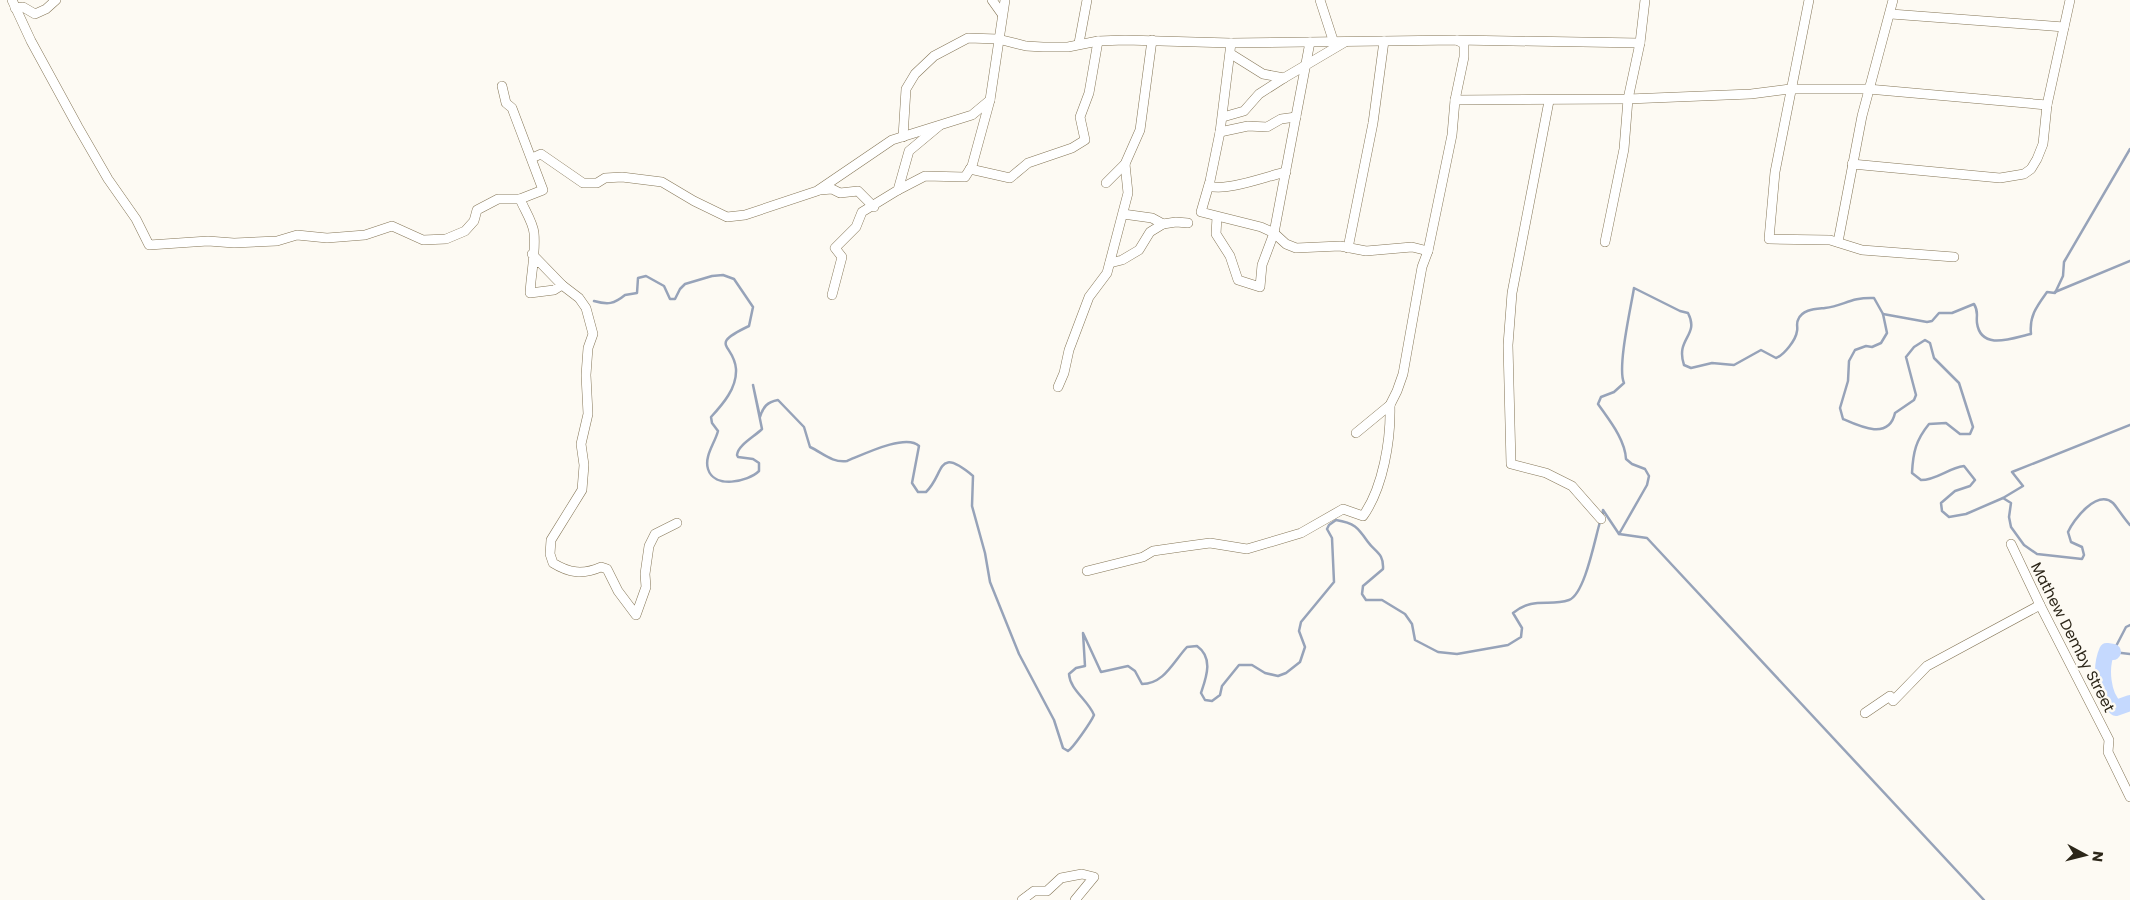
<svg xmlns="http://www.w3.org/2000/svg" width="2130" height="900" viewBox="0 0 2130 900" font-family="Poppins,sans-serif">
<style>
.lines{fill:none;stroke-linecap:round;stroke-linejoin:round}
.stream{stroke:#97a3b9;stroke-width:2.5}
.river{stroke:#c5d9fe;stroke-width:16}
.street-casing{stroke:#857657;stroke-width:10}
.street{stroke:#fff;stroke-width:9}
.labels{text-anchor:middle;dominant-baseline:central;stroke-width:5;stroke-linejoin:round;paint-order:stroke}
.street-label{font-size:15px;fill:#2c2619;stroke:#fdfaf3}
</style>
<rect width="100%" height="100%" fill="#fdfaf3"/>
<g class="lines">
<g class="stream">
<polyline points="2055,292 2130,261"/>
<path d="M594,301C608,305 614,304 625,295L637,293L638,278L646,276L664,286L670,299H675L680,289L685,284L712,276L723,275L734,279L753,307L749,326C707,346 734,343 736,369C737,388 723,404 711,417L712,423L718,431C715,443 704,456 708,469C714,489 748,482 759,471V463L753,459L738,457L737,455C738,445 754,437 762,429L753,385L760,417C763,407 767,402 778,400L804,427L810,447C823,453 832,463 847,461C862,455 906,433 919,446L912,483L918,492H926C945,474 936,445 973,476L972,506L985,553L990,582L1019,654L1054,720L1063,748L1068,751C1073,748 1091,722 1094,715C1088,700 1070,690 1069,674L1076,668L1085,666L1083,633L1101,672L1128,666L1135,671L1142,684C1164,684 1173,662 1187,647L1197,646C1214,658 1206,678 1201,693L1205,700L1212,701L1220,695L1222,686L1239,665H1252L1265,673L1278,676L1286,673L1300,662L1305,647L1299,631L1301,622L1334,582L1332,538L1327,529L1329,525L1336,520C1355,523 1358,528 1368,542C1375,552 1384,553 1383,569L1363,586L1362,594L1366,600H1382L1405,614L1412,624L1415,640L1438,652L1457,654L1508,645L1521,637L1522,628L1513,613C1534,596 1549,607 1569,600C1585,594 1595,538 1600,522"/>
<path d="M1883,314L1927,322L1932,321L1939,313H1952L1974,304C1979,312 1976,315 1977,323C1981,352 2015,337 2031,334C2029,316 2037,306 2047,292L2055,293L2063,276L2064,262L2130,149"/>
<polyline points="2003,498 2023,486 2012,472 2130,425"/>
<path d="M1602,516L1603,510L1619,534L1647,485L1649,476L1645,469L1632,464L1626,459C1625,439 1609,420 1598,404L1601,397L1614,392L1624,383C1617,368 1631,307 1634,288L1680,311L1688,313C1700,336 1675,338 1684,365L1691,368L1712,363L1734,365L1761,350L1776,358C1784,355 1796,340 1797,331C1798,328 1796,323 1798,320C1802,309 1816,309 1825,308C1844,306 1850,297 1874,298L1883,314L1887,333L1881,343L1872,347L1866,346L1855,350L1849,361L1848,381L1840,408L1843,419C1861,427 1889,440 1895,413L1914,400L1916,395L1906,357L1914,347L1925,340L1930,343L1934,358L1959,383L1973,427L1970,434H1960L1946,423L1929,424C1916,440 1913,452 1912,473L1921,480C1937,480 1948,468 1964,466L1975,480L1970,486L1955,491L1941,503L1942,511L1949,517L1966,514L2003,498L2011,503L2009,517L2011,527L2024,545L2037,554L2082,559L2084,555L2082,547L2071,542L2068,532C2073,520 2097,489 2113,503C2116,506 2125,520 2130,525"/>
<polyline points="1619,534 1647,538 1984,900"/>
<polyline points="2130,625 2126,627 2113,652 2130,654"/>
</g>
<path class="river" d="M2113,652L2107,651C2100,667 2102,696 2116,708L2130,703"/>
<g class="street-casing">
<g id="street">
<path d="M12,0L31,41L78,127L108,179L136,219L149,245L208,241L234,243L277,241L297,235L327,238L365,235L392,226L423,240L446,239L465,231L474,221L477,210L498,199H520C524,209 533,222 534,233C536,252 531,274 530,293L554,290L562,285L532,254"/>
<polyline points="992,0 1002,14"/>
<polyline points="1320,0 1333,40"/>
<polyline points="1809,0 1775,172 1769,239 1830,240 1862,250 1954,257"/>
<polyline points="15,8 23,7 35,14 46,9 56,0"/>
<polyline points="1891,14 2064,27"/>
<polyline points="1079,43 1087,0"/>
<polyline points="1231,43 1220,132 1210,181 1201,212 1261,227 1274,233 1286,244 1296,248 1340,246 1366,251 1412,247 1428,251"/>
<polyline points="1231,54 1263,74 1284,78 1345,42"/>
<polyline points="502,86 506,103 512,108 543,190 520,199"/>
<polyline points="1455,100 1628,99 1751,94 1790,89 1868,89 2047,105"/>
<polyline points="1549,101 1512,293 1508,345 1511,464 1546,473 1572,486 1601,519"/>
<polyline points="1223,117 1244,111 1259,94 1284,78"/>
<polyline points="1220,132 1248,126 1267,127 1281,119 1296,117"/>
<polyline points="903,137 906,89 915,74 934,56 968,38 998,39 1026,46 1043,47 1068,47 1098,41 1125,40 1231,43 1457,40 1640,43"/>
<polyline points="532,158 541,154 583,183 597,183 605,178 622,177 662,182 694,201 727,217 745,215 817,191 892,140 972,115 990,100"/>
<polyline points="1852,164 2000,178 2024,174 2031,169 2037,159 2043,144 2047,105 2070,0"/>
<polyline points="970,169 1010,178 1028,163 1072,148 1085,140 1080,117 1089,93 1098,41"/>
<polyline points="1106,183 1125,164 1140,130 1152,40"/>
<path d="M1209,186C1226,192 1267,176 1286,172"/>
<polyline points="820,190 832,189 840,193 858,191 874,207"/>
<polyline points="898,190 925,176 965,177 972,166 990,100 1005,0"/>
<polyline points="1123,214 1152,218 1163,224 1176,222 1188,223"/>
<polyline points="1217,217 1216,234 1230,256 1238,280 1260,287 1262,265 1274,233 1310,42"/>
<polyline points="1605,242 1624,149 1628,99 1640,43 1645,0"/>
<polyline points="1838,242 1862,116 1893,0"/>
<polyline points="1348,248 1373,123 1384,41"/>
<polyline points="1110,263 1122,260 1139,250 1150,232 1163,224"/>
<path d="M562,285L579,298L586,308L593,334L588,348L586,375L588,414L581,444L584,465L582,490L551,540L550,554L553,563C569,573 583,575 601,567L607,569L618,591L636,615L646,587L645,574L649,546L655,534L677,523"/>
<polyline points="832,295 842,257 835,248 856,227 862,212 898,190 909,151 939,126"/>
<polyline points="1058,387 1064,373 1069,350 1089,297 1107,273 1128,193 1125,164"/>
<polyline points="1356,433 1390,405 1397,391 1403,374 1422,267 1428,251 1452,135 1455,100 1464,57 1464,44 1457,40"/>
<polyline points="2011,544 2040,605 2109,740 2108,752 2130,797"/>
<path d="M1087,571L1143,557L1153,551L1188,546L1210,543L1247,549L1301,533L1343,509L1363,516C1383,488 1391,440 1390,405"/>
<polyline points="1865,713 1890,696 1893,701 1927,666 2040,605"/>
<polyline points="1022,900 1034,891 1047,891 1061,878 1082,874 1094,877 1075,900"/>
</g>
</g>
<use href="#street" class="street"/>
</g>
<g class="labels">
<g class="street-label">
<text transform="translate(2073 637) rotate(63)">Mathew Demby Street</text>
</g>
</g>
<g transform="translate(2085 855) rotate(97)" stroke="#fdfaf3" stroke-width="4" paint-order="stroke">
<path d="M0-4L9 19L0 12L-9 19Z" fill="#2c2619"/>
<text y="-8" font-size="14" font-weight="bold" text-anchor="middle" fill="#2c2619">N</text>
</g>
</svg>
